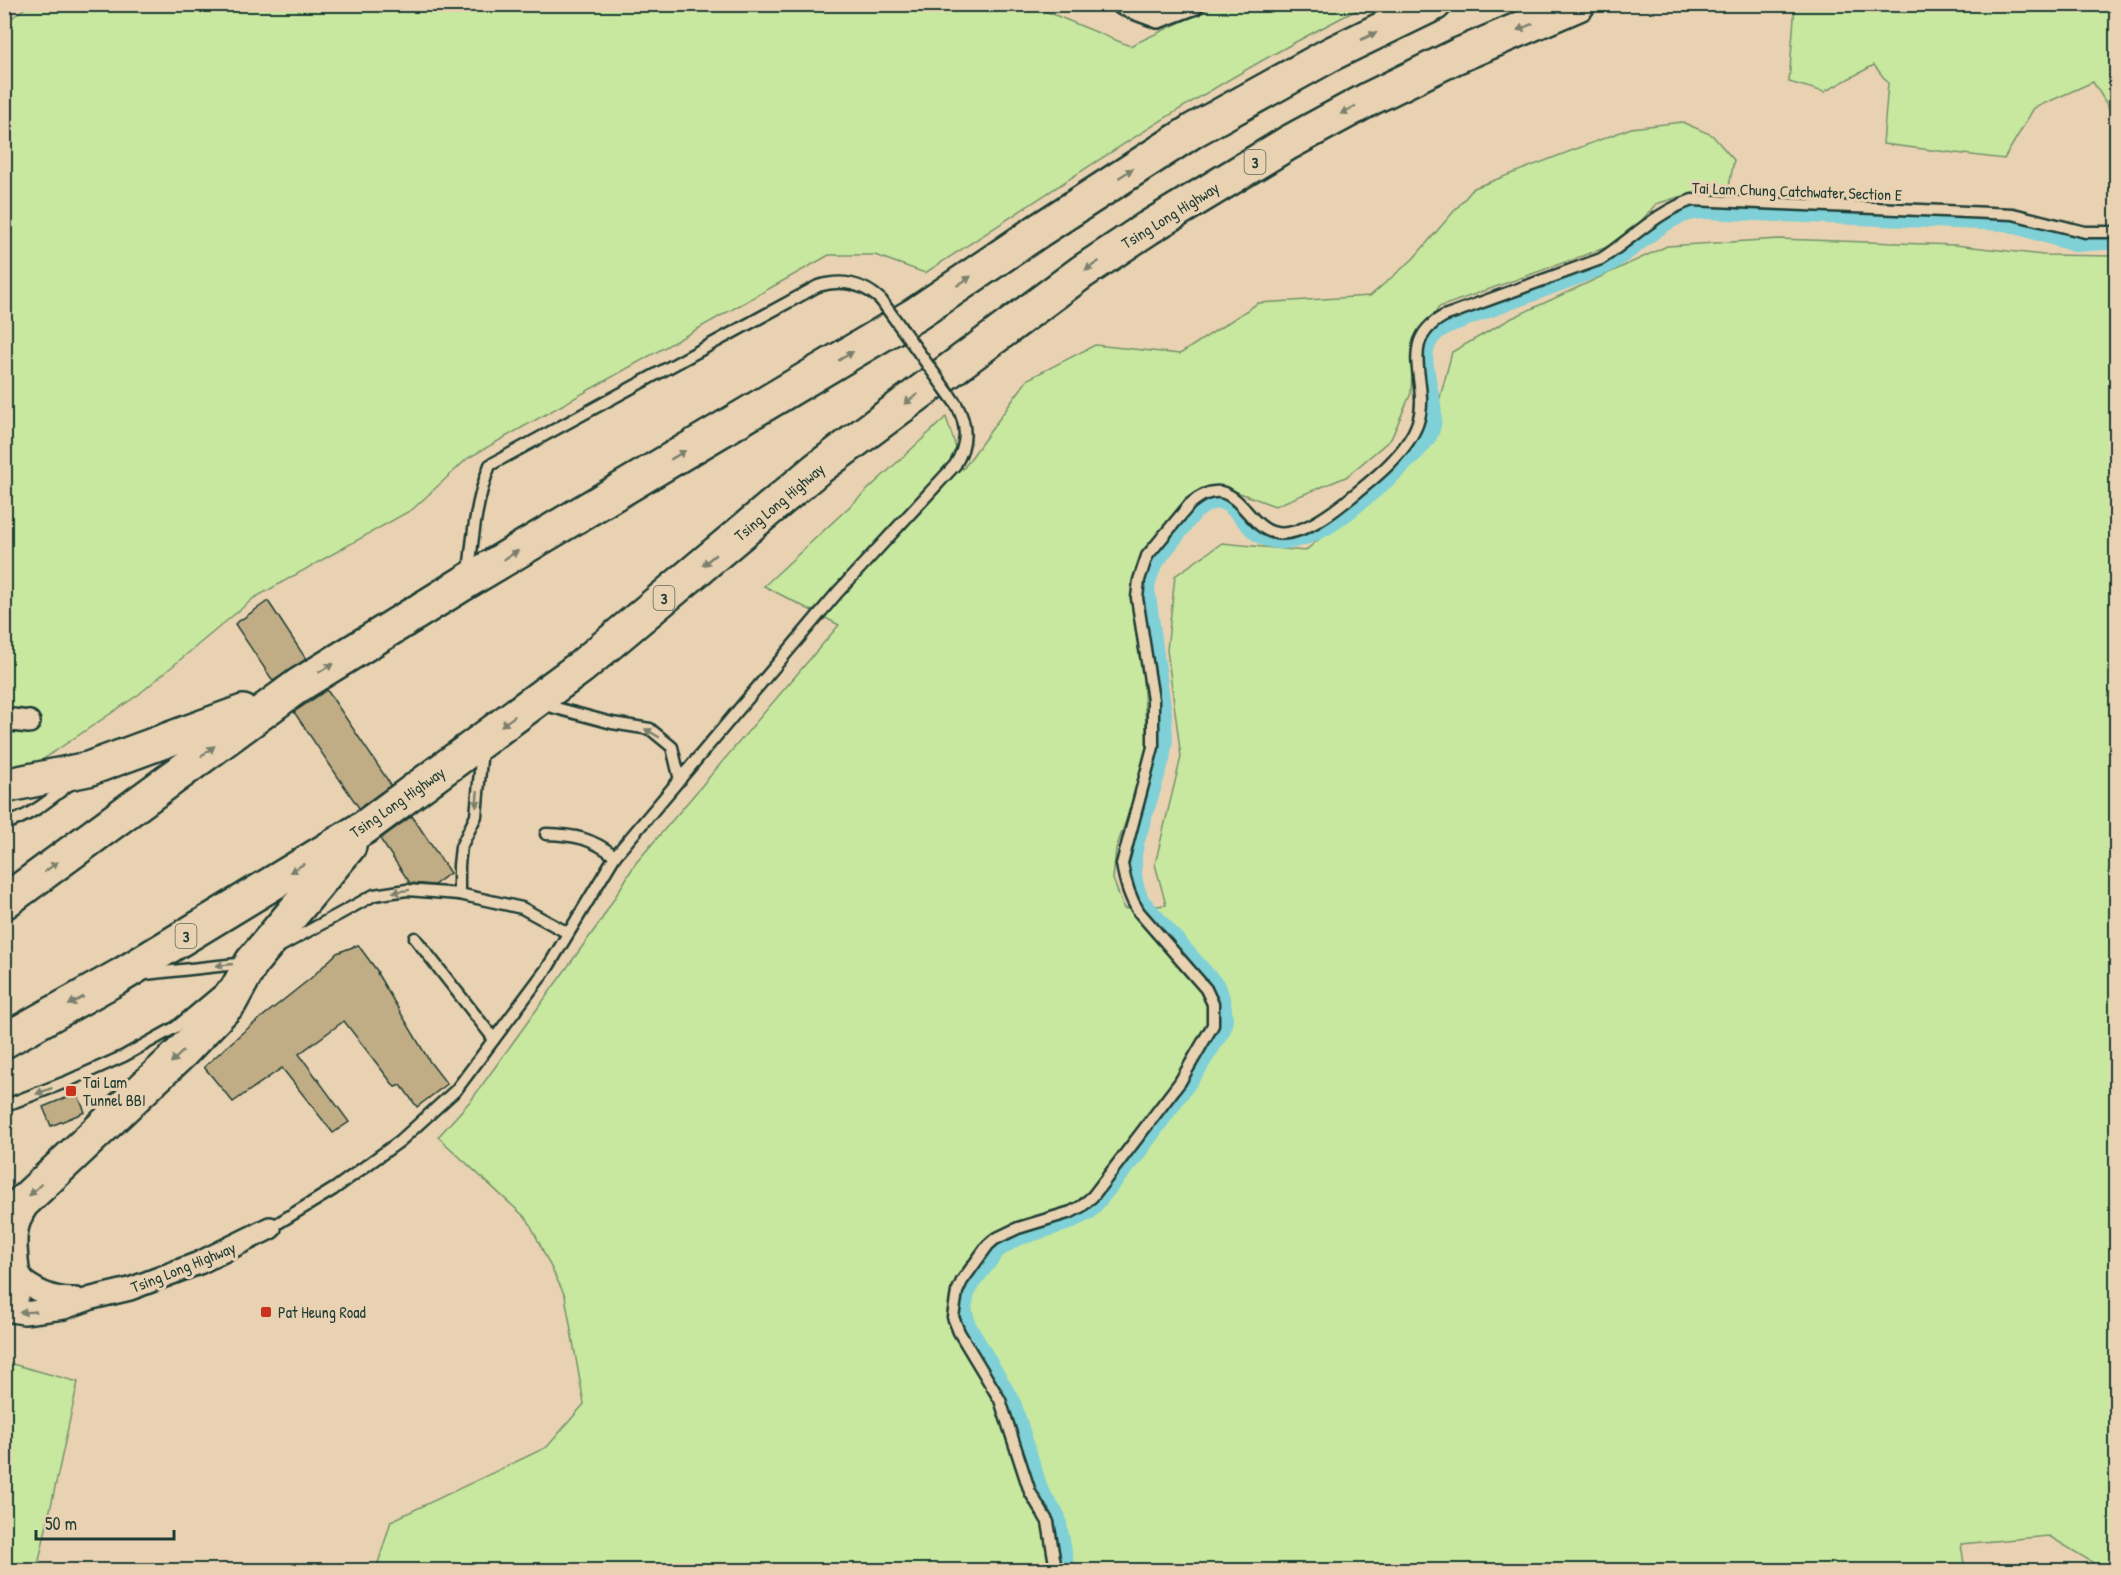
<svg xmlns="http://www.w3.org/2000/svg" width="2121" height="1575" viewBox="0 0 2121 1575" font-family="'Patrick Hand',sans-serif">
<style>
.green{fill:#c8e79f;stroke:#74926a;stroke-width:1.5}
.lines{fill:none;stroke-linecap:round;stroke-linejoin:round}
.canal{stroke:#7fd0d7;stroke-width:20}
.building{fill:#c0ad85;stroke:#1f3d34;stroke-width:1.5}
.lane-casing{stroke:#1f3d34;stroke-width:15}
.street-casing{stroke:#1f3d34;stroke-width:26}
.secondary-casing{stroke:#1f3d34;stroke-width:36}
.highway-casing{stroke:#1f3d34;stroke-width:38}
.lane{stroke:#e9d2b2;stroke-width:10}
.street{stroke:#e9d2b2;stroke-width:21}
.secondary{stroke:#e9d2b2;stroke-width:32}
.highway{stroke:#e9d2b2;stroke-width:33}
.lane-bridge-casing{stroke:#1f3d34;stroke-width:15;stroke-linecap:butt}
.lane-bridge{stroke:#e9d2b2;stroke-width:10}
.oneway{fill:#7a806d}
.poi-dot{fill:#c8321e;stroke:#e9d2b2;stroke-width:2}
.labels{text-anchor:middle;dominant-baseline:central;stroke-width:6;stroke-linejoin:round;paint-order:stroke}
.shield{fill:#e9d2b2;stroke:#5c6a5a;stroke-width:1.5}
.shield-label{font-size:15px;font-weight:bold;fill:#1f3d34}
.street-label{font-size:16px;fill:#1f3d34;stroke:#e9d2b2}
.poi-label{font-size:16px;fill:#1f3d34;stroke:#e9d2b2;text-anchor:start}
</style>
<rect width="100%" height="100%" fill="#e9d2b2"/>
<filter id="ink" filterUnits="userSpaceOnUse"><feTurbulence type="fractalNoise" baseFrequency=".0167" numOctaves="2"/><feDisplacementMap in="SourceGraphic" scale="12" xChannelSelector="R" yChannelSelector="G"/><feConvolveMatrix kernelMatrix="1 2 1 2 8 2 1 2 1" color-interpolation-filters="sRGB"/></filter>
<g filter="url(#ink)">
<g class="green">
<path d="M1028,4L1130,46L1217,5H1367C1212,81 1069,180 925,273L875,255H829L468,458L413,509L254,598L138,695L33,766L5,776L4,24L29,5Z"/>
<polygon points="1795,5 2116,5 2116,119 2093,82 2034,108 2004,159 1883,144 1888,83 1874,65 1824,92 1789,82"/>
<polygon points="1682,122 1712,135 1734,160 1728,192 1679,197 1656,204 1624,241 1439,307 1413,348 1411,393 1391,439 1346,477 1275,506 1237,492 1211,486 1190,496 1161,529 1132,584 1142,661 1148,758 1116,849 1113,879 1124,909 1166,905 1155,864 1181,757 1167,650 1175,576 1222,543 1305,551 1427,447 1452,352 1512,318 1667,246 1779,239 1955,245 2043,255 2116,256 2116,1570 2105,1570 2049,1536 1961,1544 1965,1570 376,1570 391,1521 547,1447 584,1404 565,1296 528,1220 438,1137 472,1099 600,922 635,864 839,625 764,586 946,417 963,469 1028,379 1095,345 1180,354 1258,303 1370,296 1413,259 1474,188 1631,128"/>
<polygon points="5,1362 78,1382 37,1570 5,1570"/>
</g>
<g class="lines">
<path class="canal" d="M1065,1570L1056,1518L1039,1492L1011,1403L966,1326L962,1307L965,1293L970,1283L996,1249L1014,1237L1066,1221L1088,1210L1137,1151L1196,1069L1221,1029L1223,1019L1221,1002L1217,989L1140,902L1134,887L1132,875V854L1135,840L1160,759L1163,739L1162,714L1145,588C1148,565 1162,551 1176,533C1183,525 1188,515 1196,509C1231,480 1241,524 1263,535C1284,545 1310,535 1328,524C1348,511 1421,452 1429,432C1443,396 1398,348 1446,324L1605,264C1639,247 1665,208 1706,209L2006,221L2075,242L2116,239"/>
</g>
<g class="building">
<polygon points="268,601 306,659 273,681 235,624"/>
<polygon points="327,690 391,785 359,808 294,712"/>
<polygon points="412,816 450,873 434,885 410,883 380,839"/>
<polygon points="358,945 378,972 377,973 430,1062 447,1084 417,1107 401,1085 395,1087 344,1021 299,1054 349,1122 333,1133 282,1068 233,1102 204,1067 242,1033 311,978 337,953"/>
<polygon points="77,1093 85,1112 51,1126 43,1107"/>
</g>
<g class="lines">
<g class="lane-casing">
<g id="lane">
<path d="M469,572C473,534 476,501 490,465L818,286C841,279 863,283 881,300"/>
<polyline points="541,704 612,723 650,729 672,747 680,780"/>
<path d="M4,824C30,817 49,800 70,784"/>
<path d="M546,834C576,835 591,838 615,856"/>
<polyline points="459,894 459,865 461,847 476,816 482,748"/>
<polyline points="415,938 494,1039"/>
<polyline points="281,946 374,895 407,890 459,894 522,908 568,933"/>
<polyline points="145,974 246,963"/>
<polyline points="4,1106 66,1082 124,1056 176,1027 225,986"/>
<path d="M270,1228L334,1189L400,1141L456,1090L548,967L615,856L837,593L955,465C968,444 968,425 956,404"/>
<path d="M1056,1570L1048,1522L1030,1492L1000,1400L959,1332L953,1317L957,1292L962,1281L988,1245L995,1239L1018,1228L1071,1212L1082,1206L1093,1196L1180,1082L1213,1025V1004L1206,989L1139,912C1129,897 1125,882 1122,864L1153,747V700L1137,598L1139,580L1147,556L1190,504C1236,466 1244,528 1276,533C1298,537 1329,515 1345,502C1370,482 1408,453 1418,422C1431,382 1395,343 1444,316L1601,259C1633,238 1655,213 1692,200L2013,214L2085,232H2116"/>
</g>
</g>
<g class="street-casing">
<g id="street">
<polyline points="1123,4 1158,17 1193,4"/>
<polyline points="4,719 29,722"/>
<path d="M15,1275C34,1290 51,1300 76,1299"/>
<polyline points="4,1310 24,1313 64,1308 92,1298 130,1289 199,1263 270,1228"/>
</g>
</g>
<g class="secondary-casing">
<polyline id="secondary" points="4,1262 12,1270 17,1281 12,1296 4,1304"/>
</g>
<g class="highway-casing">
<g id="highway">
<polyline points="4,786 88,769 243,712"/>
<polyline points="4,902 299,685 469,580 916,314 1038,231 1194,130 1333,53 1434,4"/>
<polyline points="4,1041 120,976 365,827 581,667 817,469 1082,272 1148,228 1288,143 1371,98 1457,56 1578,4"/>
<path d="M12,1270C9,1244 7,1225 22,1203L181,1053L230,1002L252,962L349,846"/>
</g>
</g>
<use href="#lane" class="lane"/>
<use href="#street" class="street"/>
<use href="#secondary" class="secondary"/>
<use href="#highway" class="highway"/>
<g class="lane-bridge-casing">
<polyline id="lane-bridge" points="881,300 956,404"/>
</g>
<use href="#lane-bridge" class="lane-bridge"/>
</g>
<defs><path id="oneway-solid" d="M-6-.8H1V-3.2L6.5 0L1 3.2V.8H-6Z" transform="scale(1.5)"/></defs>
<g class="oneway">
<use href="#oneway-solid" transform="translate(1525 27) rotate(157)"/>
<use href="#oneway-solid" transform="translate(1369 36) rotate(-25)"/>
<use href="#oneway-solid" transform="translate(1348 110) rotate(152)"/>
<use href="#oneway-solid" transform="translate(1126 173) rotate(-33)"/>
<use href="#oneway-solid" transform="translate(1092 266) rotate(146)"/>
<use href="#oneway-solid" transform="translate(964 281) rotate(-34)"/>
<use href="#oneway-solid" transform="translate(846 356) rotate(-31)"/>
<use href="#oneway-solid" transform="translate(911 399) rotate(143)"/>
<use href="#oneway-solid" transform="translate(678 455) rotate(-31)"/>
<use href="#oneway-solid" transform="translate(511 555) rotate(-31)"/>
<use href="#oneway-solid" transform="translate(709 560) rotate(140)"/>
<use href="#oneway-solid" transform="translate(326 668) rotate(-32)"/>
<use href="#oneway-solid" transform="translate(508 721) rotate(144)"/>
<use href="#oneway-solid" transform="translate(652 733) rotate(-150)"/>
<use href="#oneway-solid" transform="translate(208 751) rotate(-37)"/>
<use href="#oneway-solid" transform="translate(477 799) rotate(95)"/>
<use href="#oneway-solid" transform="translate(51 867) rotate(-37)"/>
<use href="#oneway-solid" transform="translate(297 868) rotate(149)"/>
<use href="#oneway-solid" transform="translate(401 891) rotate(173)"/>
<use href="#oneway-solid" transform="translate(224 965) rotate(174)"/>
<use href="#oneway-solid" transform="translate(76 1001) rotate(151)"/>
<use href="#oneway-solid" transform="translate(177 1057) rotate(136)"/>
<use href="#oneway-solid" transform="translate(44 1091) rotate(159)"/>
<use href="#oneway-solid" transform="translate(35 1190) rotate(136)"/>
<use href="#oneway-solid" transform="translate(28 1312) rotate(177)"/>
</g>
</g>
<g class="poi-dot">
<rect x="65" y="1085" width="12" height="12" rx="3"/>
<rect x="260" y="1306" width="12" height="12" rx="3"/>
</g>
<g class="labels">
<g class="shield">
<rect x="1244.5" y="150" width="21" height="24" rx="4.5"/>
<rect x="653.5" y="586" width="21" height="24" rx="4.5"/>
<rect x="175.5" y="924" width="21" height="24" rx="4.5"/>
</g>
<g class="shield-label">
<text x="1255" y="162">3</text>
<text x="664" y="598">3</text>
<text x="186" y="936">3</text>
</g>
<g class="street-label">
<text transform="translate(1797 191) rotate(2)">Tai Lam Chung Catchwater Section E</text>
<text transform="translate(1170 215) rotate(-32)">Tsing Long Highway</text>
<text transform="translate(779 502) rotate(-40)">Tsing Long Highway</text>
<text transform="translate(397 802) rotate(-35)">Tsing Long Highway</text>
<text transform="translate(183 1267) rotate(-22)">Tsing Long Highway</text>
</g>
<g class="poi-label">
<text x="83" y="1082">Tai Lam<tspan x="83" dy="18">Tunnel BBI</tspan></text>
<text x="278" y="1312">Pat Heung Road</text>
</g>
</g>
<rect width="2121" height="1575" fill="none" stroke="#e9d2b2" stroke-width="24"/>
<rect x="12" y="12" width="2097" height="1551" fill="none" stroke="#1f3d34" stroke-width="2" filter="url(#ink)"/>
<path d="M36 1530v9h138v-9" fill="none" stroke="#1f3d34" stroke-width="3"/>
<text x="45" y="1530" font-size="18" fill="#1f3d34" stroke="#e9d2b2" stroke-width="4.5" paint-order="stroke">50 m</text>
</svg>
